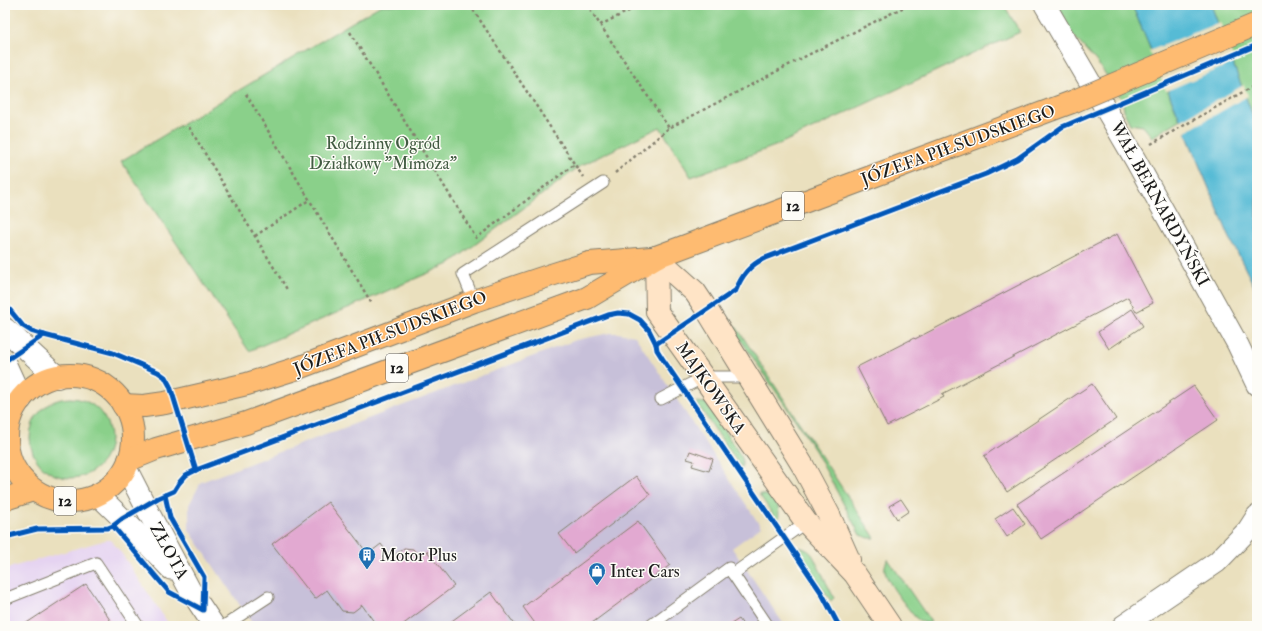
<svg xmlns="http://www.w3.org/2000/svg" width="1262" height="631" viewBox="0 0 1262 631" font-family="'IM FELL Double Pica',serif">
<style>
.built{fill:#e5d3f1}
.industrial{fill:#c7c0d9}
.green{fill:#8ad08a;stroke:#537653}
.water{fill:#57bbd5;stroke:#3a6c78}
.pier{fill:#eae0be}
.building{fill:#e2a9d1}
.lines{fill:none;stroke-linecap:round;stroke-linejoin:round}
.service-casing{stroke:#837e6d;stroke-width:13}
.minor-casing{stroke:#837e6d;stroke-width:23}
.tertiary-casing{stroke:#837e6d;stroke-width:24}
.secondary-casing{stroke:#837e6d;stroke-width:24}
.primary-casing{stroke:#837e6d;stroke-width:24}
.path{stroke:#837e6d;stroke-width:2.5;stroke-dasharray:3 3;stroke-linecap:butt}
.service{stroke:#fff;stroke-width:11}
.minor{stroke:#fff;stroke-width:21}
.tertiary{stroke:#fff;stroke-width:22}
.secondary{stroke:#ffe4c6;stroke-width:22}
.primary{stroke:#febb71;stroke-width:22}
.primary-bridge-casing{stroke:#837e6d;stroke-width:24;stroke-linecap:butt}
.primary-bridge{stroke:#febb71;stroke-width:22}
.cycleway-casing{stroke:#fdfcf7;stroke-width:8}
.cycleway{stroke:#0057b8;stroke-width:5}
.labels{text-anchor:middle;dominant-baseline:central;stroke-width:3;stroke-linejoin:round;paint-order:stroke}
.shield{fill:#fdfcf7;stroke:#605f5e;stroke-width:1}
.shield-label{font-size:16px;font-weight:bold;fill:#1c1c1c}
.park-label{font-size:17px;fill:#425b42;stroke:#fdfcf7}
.street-label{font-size:17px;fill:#1c1c1c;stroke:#fdfcf7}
.poi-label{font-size:17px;fill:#1c1c1c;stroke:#fdfcf7;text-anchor:start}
</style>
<rect width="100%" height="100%" fill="#fdfcf7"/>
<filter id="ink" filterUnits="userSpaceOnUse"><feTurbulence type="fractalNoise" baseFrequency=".025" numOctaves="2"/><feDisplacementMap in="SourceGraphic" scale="8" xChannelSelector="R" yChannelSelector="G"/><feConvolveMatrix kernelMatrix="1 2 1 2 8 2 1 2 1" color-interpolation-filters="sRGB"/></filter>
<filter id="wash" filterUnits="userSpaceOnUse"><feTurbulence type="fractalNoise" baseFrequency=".012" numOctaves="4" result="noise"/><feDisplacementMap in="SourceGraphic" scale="16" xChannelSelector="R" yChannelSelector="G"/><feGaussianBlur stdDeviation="0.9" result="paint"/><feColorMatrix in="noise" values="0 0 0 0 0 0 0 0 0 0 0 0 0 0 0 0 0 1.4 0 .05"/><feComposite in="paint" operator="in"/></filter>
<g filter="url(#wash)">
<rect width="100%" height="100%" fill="#eae0be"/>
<polygon class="built" points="106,540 111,540 122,554 170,626 5,626 5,569"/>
<polygon class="industrial" points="610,333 618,333 635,336 761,527 732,548 785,626 254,626 189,530 189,505 201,482 576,340"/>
<g class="green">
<polygon points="381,5 1004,5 1020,32 775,146 691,177 660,127 580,166 449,264 249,351 121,161"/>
<polygon points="1056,5 1132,5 1180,120 1152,137 1143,126 1130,124 1125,114 1122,100 1110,80 1096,61 1069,31"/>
<polygon points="1211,5 1257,5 1257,127"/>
<polygon points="734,326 737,328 875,538 869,538 860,535 816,452 796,421 732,327"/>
<circle cx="70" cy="438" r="40"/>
<polygon points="696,402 706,403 742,458 742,469"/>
<path d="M759,494C777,495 781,507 778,522Z"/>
<path d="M795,547C803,547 809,550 813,556L834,598L831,601Z"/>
<path d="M888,559L931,622C924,624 920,621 915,617C907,607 887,583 885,571C884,566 886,563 888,559Z"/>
</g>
<polygon class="water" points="1132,5 1211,5 1257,127 1257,292 1229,236"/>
<g class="pier">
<polygon points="1220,22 1235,62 1166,91 1149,51"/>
<polygon points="1244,85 1248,96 1184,133 1179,121"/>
</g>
<g id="blocks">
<g class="building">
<polygon points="1117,234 1153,303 1136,312 1128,297 942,394 944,397 887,426 857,367 914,338 915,339"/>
<polygon points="1132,309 1143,326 1109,349 1098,332"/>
<polygon points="1092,384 1116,419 1007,492 984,456"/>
<polygon points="1194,386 1218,420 1041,539 1017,504"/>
<polygon points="690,451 713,459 709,471 692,466 694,461 687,459"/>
<polygon points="636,476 650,495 574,553 559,534"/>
<polygon points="901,499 909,511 897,519 889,506"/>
<polygon points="328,502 368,554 381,544 391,558 404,548 413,549 419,557 427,551 454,586 401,626 377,626 362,605 353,612 342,611 327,590 315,599 272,544"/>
<polygon points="1013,507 1025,524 1007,537 995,519"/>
<polygon points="638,521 670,565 588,626 537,626 523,607"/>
<polygon points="86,584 114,626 22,626"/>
<polygon points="491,592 516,626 445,626"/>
<polygon points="739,619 744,626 728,626"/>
</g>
</g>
</g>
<g filter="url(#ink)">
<use href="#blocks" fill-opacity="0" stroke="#837e6d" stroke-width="1"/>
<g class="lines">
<g class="service-casing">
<g id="service">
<polyline points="474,301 463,274 603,183"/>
<polyline points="661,399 704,377 749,377"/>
<polyline points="733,574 806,522"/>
<polyline points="5,599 96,563 138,626"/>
<polyline points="224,626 268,597"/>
<polyline points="650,626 729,568 768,626"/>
</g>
</g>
<g class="minor-casing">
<g id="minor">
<polyline points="1045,5 1136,161 1238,345 1257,385"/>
<polyline points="126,468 150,515 190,590 214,626"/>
<polyline points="98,495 131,527 171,569"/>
<polyline points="1123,626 1217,562 1248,530 1257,516"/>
</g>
</g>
<g class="tertiary-casing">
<g id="tertiary">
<polyline points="5,329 57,377"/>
<polyline points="5,364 21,399"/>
</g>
</g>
<g class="secondary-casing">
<g id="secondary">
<polyline points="656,257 657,312 806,522 855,574 890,626"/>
<polyline points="656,257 695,292 707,310 803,466 829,515 849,560"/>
</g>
</g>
<g class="primary-casing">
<g id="primary">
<circle cx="70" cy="438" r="63"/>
<polyline points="123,405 144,406 165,403 247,384 298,368 474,301 551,275 589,263 651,258"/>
<polyline points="129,460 156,449 246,423 587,298 656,257 1072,102"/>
<polyline points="5,499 33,490"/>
</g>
</g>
<g class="path">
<polyline points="470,5 583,177"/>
<polyline points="587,5 669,128 802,58 908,5"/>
<polyline points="600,25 641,5"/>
<polyline points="350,32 476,238 575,164"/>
<polyline points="246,94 372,304"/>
<polyline points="189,127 288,291"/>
<polyline points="1151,144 1257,84"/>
<polyline points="615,173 669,128"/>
<polyline points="255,236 309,200"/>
</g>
<use href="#service" class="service"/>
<use href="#minor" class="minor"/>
<use href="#tertiary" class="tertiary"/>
<use href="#secondary" class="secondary"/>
<use href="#primary" class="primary"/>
<g class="primary-bridge-casing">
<polyline id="primary-bridge" points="1072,102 1257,24"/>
</g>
<use href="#primary-bridge" class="primary-bridge"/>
<g class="cycleway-casing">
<g id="cycleway">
<polyline points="5,304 23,326 31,331 44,335"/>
<path d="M656,344L736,290C742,275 750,265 765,258L986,174L1017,159L1062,127L1257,45"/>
<polyline points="5,361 44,335 113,353 158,372 165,377 170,386 196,470"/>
<polyline points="113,526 169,592 203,610 204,577 170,518 165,495"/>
<polyline points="5,537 37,529 108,528 113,526 122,519 158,498 174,491 179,483 186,475 196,470 608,315 618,313 629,314 640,320 649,330 656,344 657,350 664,361 821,592 839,626"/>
</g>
</g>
<use href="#cycleway" class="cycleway"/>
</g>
</g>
<defs>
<g id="building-pin" transform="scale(0.9)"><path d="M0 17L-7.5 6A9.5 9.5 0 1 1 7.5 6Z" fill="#1f6fb2" stroke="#fdfcf7"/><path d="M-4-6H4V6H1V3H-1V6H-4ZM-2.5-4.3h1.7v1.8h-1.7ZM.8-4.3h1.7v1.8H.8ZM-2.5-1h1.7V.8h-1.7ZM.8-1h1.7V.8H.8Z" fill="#fff"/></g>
<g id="shop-pin" transform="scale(0.9)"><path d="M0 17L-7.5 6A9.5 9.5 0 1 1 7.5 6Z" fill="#1f6fb2" stroke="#fdfcf7"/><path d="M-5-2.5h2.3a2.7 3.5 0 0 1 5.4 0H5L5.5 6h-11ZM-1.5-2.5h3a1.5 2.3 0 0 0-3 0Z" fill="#fff"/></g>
</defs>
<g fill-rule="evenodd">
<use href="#building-pin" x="367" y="555"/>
<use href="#shop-pin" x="597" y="571"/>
</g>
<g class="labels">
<g class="shield">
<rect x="782" y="192" width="22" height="28" rx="3"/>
<rect x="386" y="354" width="22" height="28" rx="3"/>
<rect x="54" y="487" width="22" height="28" rx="3"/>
</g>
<g class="shield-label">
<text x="793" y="206">12</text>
<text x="397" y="368">12</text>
<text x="65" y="501">12</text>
</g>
<g class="park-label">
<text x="383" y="143">Rodzinny Ogród<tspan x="383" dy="20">Działkowy "Mimoza"</tspan></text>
</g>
<g class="street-label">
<text transform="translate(958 145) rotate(-20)">JÓZEFA PIŁSUDSKIEGO</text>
<text transform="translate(1160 204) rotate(61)">WAŁ BERNARDYŃSKI</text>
<text transform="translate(390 333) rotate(-21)">JÓZEFA PIŁSUDSKIEGO</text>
<text transform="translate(711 388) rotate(55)">MAJKOWSKA</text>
<text transform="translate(169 551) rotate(61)">ZŁOTA</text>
</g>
<g class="poi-label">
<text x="380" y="555">Motor Plus</text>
<text x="610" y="571">Inter Cars</text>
</g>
</g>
<rect width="1262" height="631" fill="none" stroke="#fdfcf7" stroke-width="20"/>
</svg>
